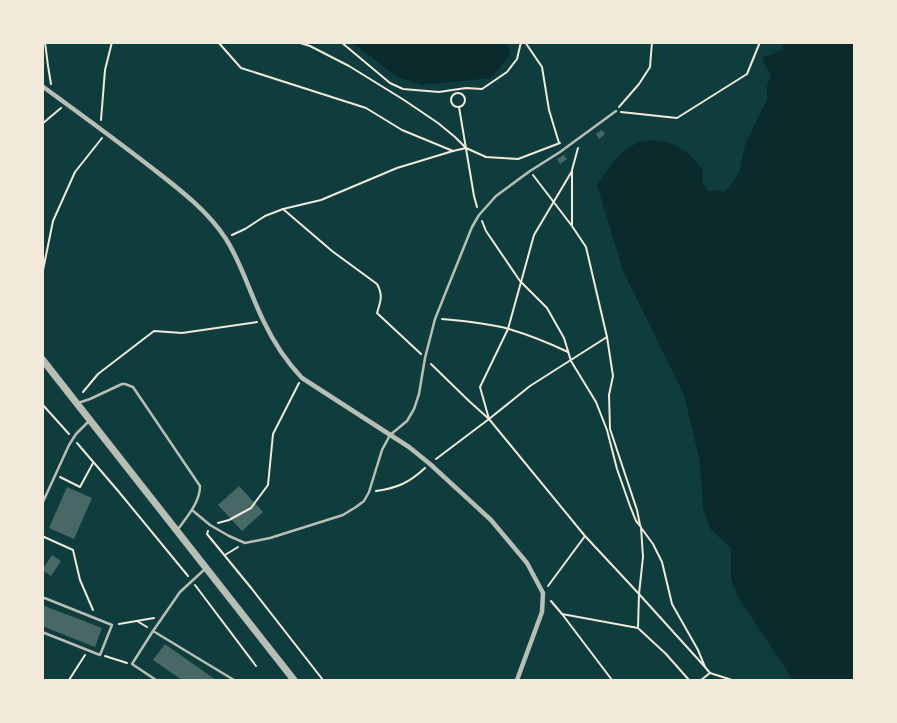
<svg xmlns="http://www.w3.org/2000/svg" width="897" height="723" viewBox="0 0 897 723" font-family="Manrope,sans-serif">
<style>
.water{fill:#0a2a2b}
.building{fill:#486865}
.lines{fill:none;stroke-linecap:round;stroke-linejoin:round}
.path{stroke:#f1e9da;stroke-width:2}
.service{stroke:#b8beb3;stroke-width:2.5}
.pedestrian{stroke:#b8beb3;stroke-width:4.5}
.tertiary{stroke:#b8beb3;stroke-width:7}
</style>
<rect width="100%" height="100%" fill="#0f3d3e"/>
<g class="water">
<polygon points="353,43 507,43 510,55 491,78 421,85 397,77"/>
<polygon points="781,43 854,43 854,680 793,680 739,599 731,580 731,548 711,530 703,509 700,462 684,395 623,271 597,185 615,159 629,147 642,141 655,140 671,143 687,152 702,169 703,184 708,191 716,190 724,192 728,188 734,181 740,169 745,145 767,99 767,86 771,74 764,63 762,57 773,54 783,49"/>
</g>
<g class="building">
<polygon points="602,130 605,134 599,139 596,134"/>
<polygon points="564,155 567,159 560,164 557,159"/>
<polygon points="239,486 263,512 242,531 218,505"/>
<polygon points="67,487 92,498 74,539 49,528"/>
<polygon points="52,555 61,561 51,576 42,570"/>
<polygon points="42,605 102,628 95,647 42,626"/>
<polygon points="165,644 179,654 216,680 182,680 153,660"/>
</g>
<g class="lines">
<g class="path">
<polyline points="45,42 48,66 51,84"/>
<polyline points="218,42 241,68 366,108 402,130 453,151"/>
<polyline points="297,42 310,46 349,66 404,100 438,123 455,137 466,148 486,157 518,159 560,143"/>
<polyline points="341,42 390,83 403,89 439,92 466,88 482,89 507,72 517,59 521,42"/>
<polyline points="525,42 542,67 549,110 559,143"/>
<circle cx="458" cy="100" r="7"/>
<polyline points="459,107 474,196 477,207"/>
<polyline points="619,107 639,84 650,67 652,42"/>
<polyline points="621,112 677,118 747,74 760,42"/>
<polyline points="101,120 105,70 112,42"/>
<polyline points="42,124 61,108"/>
<polyline points="533,175 572,226 586,247 607,337 613,376 609,395 610,429 637,510 640,525"/>
<path d="M283,209L332,251L377,284C383,295 381,300 377,313L421,354"/>
<polyline points="482,221 486,231 520,281 547,308 564,338 571,361 596,402 607,430 617,469 630,506 636,521 641,527 643,557 639,594 705,667"/>
<polyline points="572,225 572,170 578,148"/>
<polyline points="232,235 245,229 265,216 283,209 321,200 397,168 453,151 466,148"/>
<polyline points="42,275 53,221 75,172 102,138"/>
<path d="M442,319C464,321 488,323 509,329C529,335 549,343 568,352"/>
<polyline points="431,364 469,401 489,419 585,536 639,594 638,628 666,654 689,680"/>
<polyline points="83,392 98,374 154,331 182,333 257,322"/>
<polyline points="42,404 69,434"/>
<polyline points="489,419 480,387 508,329 534,235 572,171"/>
<polyline points="77,443 119,492 188,576"/>
<polyline points="436,459 489,419 530,386 607,337"/>
<polyline points="60,477 80,487 93,463"/>
<path d="M376,491C397,488 409,483 425,468"/>
<polyline points="218,523 229,520 251,508 268,485 273,434 299,383"/>
<polyline points="642,529 653,544 662,562 672,604 698,650 705,667 710,673 732,680"/>
<polyline points="208,531 207,534 252,589 323,680"/>
<polyline points="42,536 73,550 80,580 93,610"/>
<polyline points="225,555 238,547"/>
<polyline points="195,585 256,666"/>
<polyline points="548,586 585,536"/>
<polyline points="551,601 562,614 612,680"/>
<polyline points="562,614 638,628"/>
<polyline points="137,621 147,627"/>
<polyline points="119,624 154,618"/>
<polyline points="105,656 127,663"/>
<polyline points="69,680 85,655"/>
<polyline points="701,680 710,673"/>
</g>
<g class="service">
<path d="M78,403L90,399L122,384H125L133,387L200,486C200,502 187,517 178,529"/>
<polyline points="42,504 69,445 76,434 89,421"/>
<polyline points="192,510 210,525 229,536 245,543 270,538 343,515 356,507 364,501 369,492 382,450 390,435 407,421 414,409 419,394 425,358 435,319 472,227 479,215 496,196 530,171 560,152 616,111"/>
<polyline points="42,597 112,625 100,655 42,632"/>
<polyline points="153,631 180,592 205,569"/>
<polyline points="156,680 132,664 153,631 234,680"/>
</g>
<path class="pedestrian" d="M42,86C79,113 116,140 152,168C179,189 207,210 226,239C242,264 250,294 264,322C274,343 286,361 302,378L409,447L430,464L491,520L527,563L543,593L542,612L517,680"/>
<polyline class="tertiary" points="42,359 294,680"/>
</g>
<rect width="897" height="723" fill="none" stroke="#f1e9da" stroke-width="88"/>
</svg>
